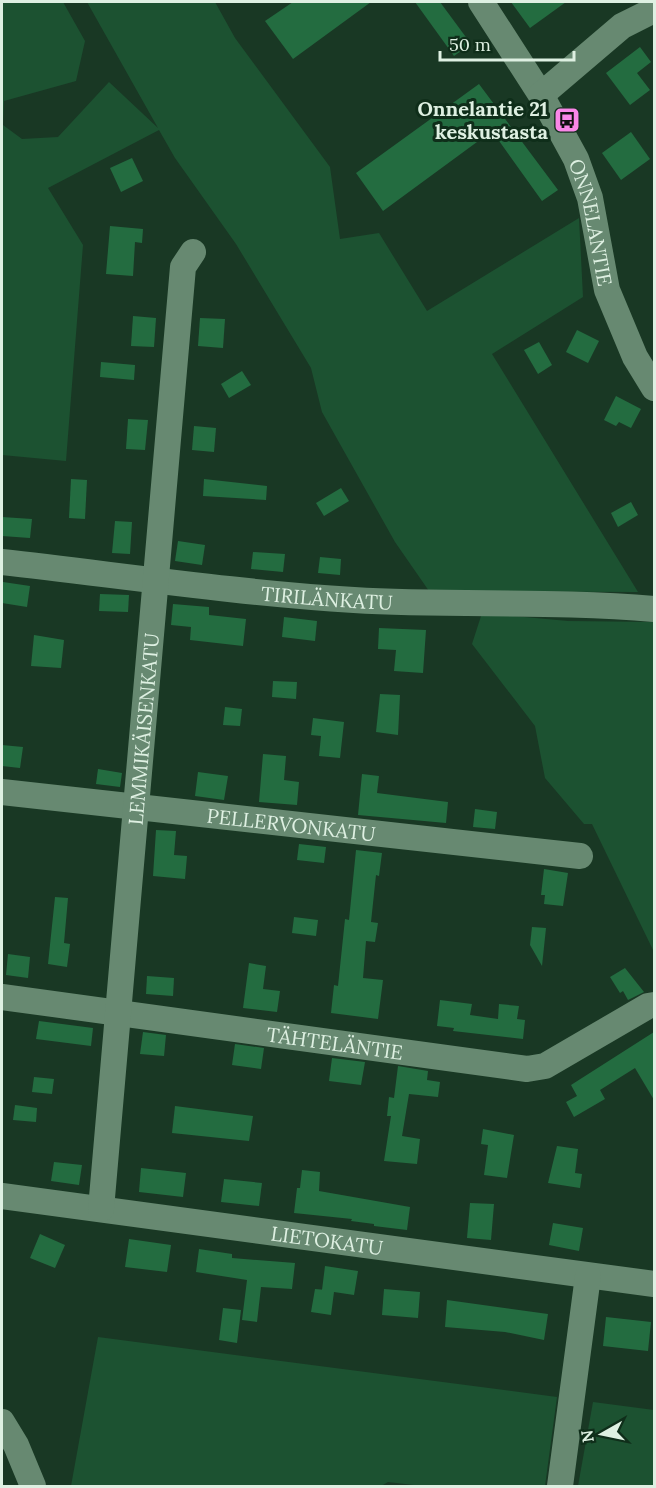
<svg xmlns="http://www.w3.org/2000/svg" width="656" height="1488" viewBox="0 0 656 1488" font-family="Lora,serif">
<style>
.green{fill:#1c5231}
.building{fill:#236c40}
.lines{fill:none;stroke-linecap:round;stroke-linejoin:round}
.minor{stroke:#678971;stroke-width:26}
.labels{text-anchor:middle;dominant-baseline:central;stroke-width:6;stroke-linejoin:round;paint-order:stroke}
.poi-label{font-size:20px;font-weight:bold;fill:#def0e2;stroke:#0f2e1a;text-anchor:end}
.street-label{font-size:20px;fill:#def0e2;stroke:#0f2e1a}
</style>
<rect width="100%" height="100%" fill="#193824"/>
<g class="green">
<polygon points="2,2 63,2 85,41 76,81 4,101 3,125 22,139 58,137 109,82 158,128 87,2 215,2 235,38 330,167 340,239 379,233 427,311 579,218 583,297 492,354 638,592 429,591 395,542 322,412 311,368 236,244 175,158 159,130 48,188 83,245 66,461 2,455"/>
<polygon points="482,613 568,621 654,622 654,952 592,824 584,824 545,778 535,726 472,644"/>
<polygon points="98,1337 557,1397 545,1486 422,1486 388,1482 381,1486 71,1486"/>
<polygon points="593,1402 654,1410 654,1486 578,1486"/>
</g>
<g class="building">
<polygon points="293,2 371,2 293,59 265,21"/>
<polygon points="415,2 440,2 471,44 454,56"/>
<polygon points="511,2 566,2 530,28"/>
<polygon points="640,47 651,62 637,73 650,90 630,105 606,73"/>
<polygon points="479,84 558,190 542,201 492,131 383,211 356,173"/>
<polygon points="631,132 650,159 621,180 602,153"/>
<polygon points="132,158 143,181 121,192 110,168"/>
<polygon points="110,226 143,229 142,243 135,242 133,276 106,274"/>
<polygon points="133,316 156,318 154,347 131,346"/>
<polygon points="200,318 225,319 223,348 198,346"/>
<polygon points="577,330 599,341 588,363 566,352"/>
<polygon points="539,342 552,365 538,374 524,350"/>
<polygon points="101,362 135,365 134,380 100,377"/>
<polygon points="242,371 251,385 229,398 221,384"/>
<polygon points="616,396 641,409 631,428 619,422 616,426 604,420"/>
<polygon points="128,419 148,420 145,450 126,449"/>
<polygon points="194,426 216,428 214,452 192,450"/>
<polygon points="71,479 87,480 85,519 69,518"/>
<polygon points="204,479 267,486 266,500 203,496"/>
<polygon points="341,488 349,501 324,516 316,503"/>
<polygon points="631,502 638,515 618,527 611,513"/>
<polygon points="2,517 32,519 30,538 2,536"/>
<polygon points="115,521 132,522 130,554 112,553"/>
<polygon points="178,541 205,545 202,565 175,561"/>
<polygon points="253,552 285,554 283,572 251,569"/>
<polygon points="320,557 341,559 340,575 318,573"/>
<polygon points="3,582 30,586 27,607 2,603"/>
<polygon points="100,594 129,595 128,612 99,611"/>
<polygon points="173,604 209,607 209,615 246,619 243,646 190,640 191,627 171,625"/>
<polygon points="284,617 317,621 315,641 282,637"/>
<polygon points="379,628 426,630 423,673 394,671 396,650 378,649"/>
<polygon points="34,635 64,640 61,668 31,666"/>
<polygon points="273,681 297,682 296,699 272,697"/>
<polygon points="380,694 400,695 398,735 376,732"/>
<polygon points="225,707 242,709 240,726 223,725"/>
<polygon points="313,718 344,722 340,758 319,756 321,736 311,735"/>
<polygon points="2,745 23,747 20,768 2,766"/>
<polygon points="263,754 286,756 284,780 299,782 297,805 259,802"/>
<polygon points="98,769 122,773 120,787 96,784"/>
<polygon points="198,772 228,776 224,800 195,796"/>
<polygon points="362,774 379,776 377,793 448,802 446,823 358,815"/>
<polygon points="475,809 497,812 495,829 473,827"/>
<polygon points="156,830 176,831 174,855 187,856 185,879 153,876"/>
<polygon points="299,844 326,847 324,863 297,860"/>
<polygon points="356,850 382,853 379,876 376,875 371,922 378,923 375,942 366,941 363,978 383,980 378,1019 331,1013 334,985 338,986 345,919 349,920"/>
<polygon points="544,869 568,873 563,906 544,904 545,895 541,895"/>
<polygon points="55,897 68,898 64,943 70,944 67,967 48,964"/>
<polygon points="294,917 318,920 316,936 292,933"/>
<polygon points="532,927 546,928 542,966 530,945"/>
<polygon points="8,954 30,957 28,978 6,975"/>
<polygon points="249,963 266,966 263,989 280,991 277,1012 243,1008"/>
<polygon points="625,968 644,992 628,1000 623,991 620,993 610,977"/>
<polygon points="147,976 174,978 173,996 146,994"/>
<polygon points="440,1000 472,1004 470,1015 498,1019 499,1004 519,1006 517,1019 525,1020 523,1039 453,1031 454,1028 437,1026"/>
<polygon points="39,1021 93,1028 91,1046 36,1039"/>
<polygon points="143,1032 166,1035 164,1056 140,1054"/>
<polygon points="654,1032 654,1100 635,1068 600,1090 605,1099 574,1117 566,1102 577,1096 571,1085"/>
<polygon points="235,1044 264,1048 261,1069 232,1065"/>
<polygon points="332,1058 365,1062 361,1085 329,1081"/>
<polygon points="398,1066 428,1071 427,1080 440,1082 438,1097 409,1094 402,1136 420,1139 417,1164 384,1161 391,1116 387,1116 389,1097 394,1098"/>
<polygon points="34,1077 54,1079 52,1094 32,1092"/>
<polygon points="15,1105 37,1108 36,1122 13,1120"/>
<polygon points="175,1106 253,1116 249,1141 172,1133"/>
<polygon points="483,1129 514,1135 507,1178 484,1175 488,1145 481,1144"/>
<polygon points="557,1146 578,1149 575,1173 582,1174 580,1188 548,1183"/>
<polygon points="54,1162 82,1165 79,1185 51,1181"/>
<polygon points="141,1168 186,1173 183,1197 139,1192"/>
<polygon points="302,1170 320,1172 319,1191 410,1207 407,1230 374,1226 374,1224 351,1221 352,1219 294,1213 297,1188 300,1188"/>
<polygon points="224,1179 262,1183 259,1206 221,1202"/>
<polygon points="470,1203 494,1204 491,1240 467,1238"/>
<polygon points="553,1223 583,1228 579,1251 549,1245"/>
<polygon points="40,1234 65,1245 55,1268 30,1258"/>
<polygon points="129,1239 171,1245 167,1272 125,1267"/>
<polygon points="199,1249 232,1254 232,1258 295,1263 292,1289 261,1287 257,1322 242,1320 247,1280 196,1272"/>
<polygon points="325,1266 358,1271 354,1295 334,1292 331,1315 311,1312 315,1289 326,1290 322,1290"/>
<polygon points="384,1289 420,1292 418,1318 382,1315"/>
<polygon points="447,1300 548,1314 544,1340 505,1332 445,1327"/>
<polygon points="223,1308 241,1310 237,1343 219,1340"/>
<polygon points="606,1317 651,1322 648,1351 603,1346"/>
</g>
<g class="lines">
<g class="minor">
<path id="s1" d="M481,2L541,95L576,159L590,198L607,290L635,357L654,388"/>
<polyline points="541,95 622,26 654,10"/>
<path id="s2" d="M2,562C118,575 238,593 354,600C455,606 555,600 654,609"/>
<path id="s3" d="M2,792L580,856"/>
<path id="s4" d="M2,997L527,1069L545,1066L648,1006L654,1005"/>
<path id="s5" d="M2,1196L654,1284"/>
<path id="s6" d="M101,1209L183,267L193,252"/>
<polyline points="2,1422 16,1445 33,1486"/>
<polyline points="560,1486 588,1276"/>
</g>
</g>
<defs>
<g id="bus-square" transform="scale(1.35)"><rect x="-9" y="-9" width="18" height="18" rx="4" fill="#fa87e8" stroke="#0f2e1a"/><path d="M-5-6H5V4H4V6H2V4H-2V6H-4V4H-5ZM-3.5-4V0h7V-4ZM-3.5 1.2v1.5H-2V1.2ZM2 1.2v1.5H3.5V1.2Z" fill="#111"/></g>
</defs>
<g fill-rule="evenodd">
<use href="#bus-square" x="567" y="120"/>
</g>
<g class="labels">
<g class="poi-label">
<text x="548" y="108">Onnelantie 21<tspan x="548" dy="23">keskustasta</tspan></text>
</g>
<g class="street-label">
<text stroke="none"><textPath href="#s1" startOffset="249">ONNELANTIE</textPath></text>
<text stroke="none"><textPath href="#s2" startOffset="327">TIRILÄNKATU</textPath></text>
<text stroke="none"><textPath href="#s6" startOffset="482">LEMMIKÄISENKATU</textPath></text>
<text stroke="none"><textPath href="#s3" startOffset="291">PELLERVONKATU</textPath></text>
<text stroke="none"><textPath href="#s4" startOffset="336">TÄHTELÄNTIE</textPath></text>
<text stroke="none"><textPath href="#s5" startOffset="328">LIETOKATU</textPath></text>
</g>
</g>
<rect width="656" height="1488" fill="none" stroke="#def0e2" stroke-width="6"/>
<g transform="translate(602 1434) rotate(261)" stroke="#0f2e1a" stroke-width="4.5" paint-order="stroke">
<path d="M0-4.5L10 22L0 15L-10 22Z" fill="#def0e2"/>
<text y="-9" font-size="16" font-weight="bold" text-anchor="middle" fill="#def0e2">N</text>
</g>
<path d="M440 51v9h134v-9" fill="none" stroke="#def0e2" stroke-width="3"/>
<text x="449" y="51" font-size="18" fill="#def0e2" stroke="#0f2e1a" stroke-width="4.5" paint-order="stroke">50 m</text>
</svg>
